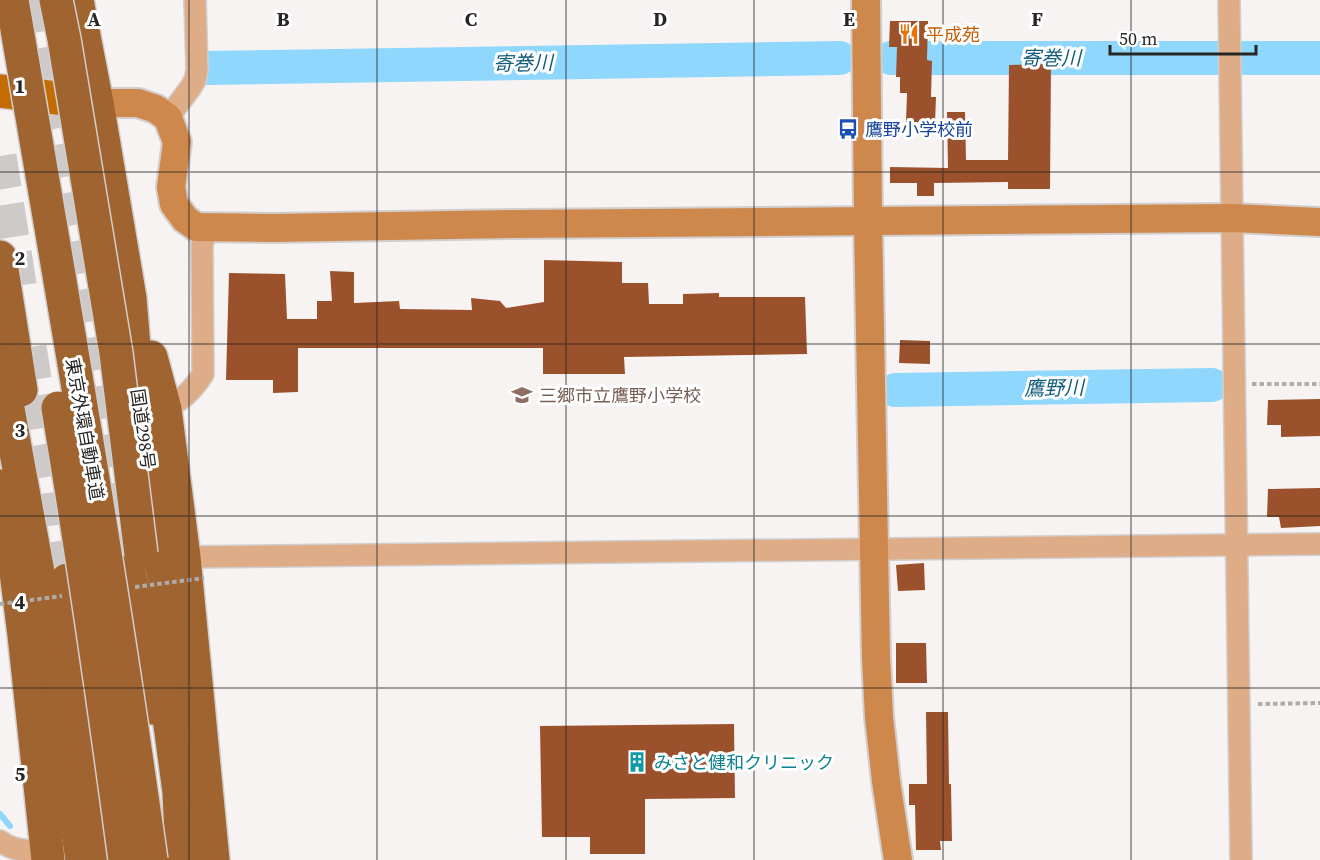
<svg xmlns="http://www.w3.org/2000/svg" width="1320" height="860" viewBox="0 0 1320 860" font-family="'Source Serif 4','Noto Sans JP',serif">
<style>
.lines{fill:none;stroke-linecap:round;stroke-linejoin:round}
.stream{stroke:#90d7fd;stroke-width:6}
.river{stroke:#90d7fd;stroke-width:34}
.building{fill:#9b522c}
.highway-tunnel{stroke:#cdcac9;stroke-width:33;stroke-dasharray:33 16;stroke-linecap:butt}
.street-casing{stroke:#d2cecd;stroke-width:24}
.secondary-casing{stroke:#d2cecd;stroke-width:32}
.primary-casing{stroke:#d2cecd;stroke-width:36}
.highway-casing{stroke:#d2cecd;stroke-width:36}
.path{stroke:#aeabaa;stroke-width:4;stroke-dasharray:4.5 3;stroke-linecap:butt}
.street{stroke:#dead87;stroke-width:21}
.secondary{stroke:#cf884c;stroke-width:28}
.primary{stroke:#c36c04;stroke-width:33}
.highway{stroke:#9f642f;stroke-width:33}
.highway-bridge-casing{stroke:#d2cecd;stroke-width:36;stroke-linecap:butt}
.path-bridge{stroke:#aeabaa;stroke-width:4;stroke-dasharray:4.5 3;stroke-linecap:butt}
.highway-bridge{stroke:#9f642f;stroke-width:33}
.grid{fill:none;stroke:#272625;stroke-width:1.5;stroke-opacity:0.55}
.labels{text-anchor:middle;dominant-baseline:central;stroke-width:6;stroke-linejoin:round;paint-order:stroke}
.food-label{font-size:18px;fill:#c56008;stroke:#fff;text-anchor:start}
.transit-label{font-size:18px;fill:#164399;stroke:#fff;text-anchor:start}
.education-label{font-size:18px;fill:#785e54;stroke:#fff;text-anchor:start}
.street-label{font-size:18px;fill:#272625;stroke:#fff}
.culture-label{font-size:18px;fill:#0d838f;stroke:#fff;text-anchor:start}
.water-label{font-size:20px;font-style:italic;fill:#145d7c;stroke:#fff}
.grid-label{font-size:20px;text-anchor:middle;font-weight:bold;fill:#272625;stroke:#fff;stroke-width:6;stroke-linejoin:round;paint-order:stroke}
</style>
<rect width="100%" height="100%" fill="#f7f3f2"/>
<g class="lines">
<polyline class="stream" points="0,814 10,826"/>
<g class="river">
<polyline points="891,58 1320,58"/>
<polyline points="206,68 840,58"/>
<polyline points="895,390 1212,385"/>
</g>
</g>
<g class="building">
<polygon points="890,21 928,21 927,60 932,61 931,97 936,97 935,123 906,122 907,93 900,93 900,77 896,77 897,47 889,47"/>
<polygon points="1051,64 1050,189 1008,189 1008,182 934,183 934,196 917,196 917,183 890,183 890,167 948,168 947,112 965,112 966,160 1008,160 1009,65"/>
<polygon points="544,260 622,262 622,283 648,283 649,304 683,304 683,294 719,293 719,297 805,297 807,354 624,357 625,374 543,374 543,348 298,348 298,392 273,393 273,380 226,380 229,273 285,274 287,319 317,319 317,301 332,301 330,271 354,272 354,303 399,301 400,309 472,310 471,298 500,301 506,308 544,302"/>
<polygon points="900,340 930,341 930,364 899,363"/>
<polygon points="1320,399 1320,436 1281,437 1281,425 1267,425 1268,400"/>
<polygon points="1320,488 1320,526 1281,528 1279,517 1267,517 1268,489"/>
<polygon points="924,563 925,590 898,591 896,565"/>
<polygon points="896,643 926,643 927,683 896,683"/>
<polygon points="926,712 948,712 949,784 951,784 952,841 940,841 941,850 916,850 915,805 909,805 909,784 927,784"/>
<polygon points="734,724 735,798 645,799 645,854 590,854 590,837 542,837 540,726"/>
</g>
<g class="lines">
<g class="highway-tunnel">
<polyline points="31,0 129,571"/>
<polyline points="0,156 22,297"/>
<polyline points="30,347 67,580"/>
</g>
<g class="street-casing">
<g id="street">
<polyline points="1229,0 1241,860"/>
<polyline points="168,118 191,87 195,80 197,70 195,0"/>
<path d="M165,409C183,399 192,391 203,374L202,244L208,228"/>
<polyline points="184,557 1320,544"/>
<path d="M0,841C14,852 30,851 46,849"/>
</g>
</g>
<g class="secondary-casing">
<g id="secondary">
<polyline points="866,0 868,221 876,657 879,717 886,781 898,860"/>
<polyline points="97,103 138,103 156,109 168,118 177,142 171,187 174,204 185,219 196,227 273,228 513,224 1232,218 1320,222"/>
</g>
</g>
<g class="primary-casing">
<polyline id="primary" points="0,91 97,103"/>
</g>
<g class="highway-casing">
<g id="highway">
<polyline points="77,0 97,103 130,298 137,383 167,603 168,710 179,792 182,860"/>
<polyline points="0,257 21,390"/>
<polyline points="151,357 165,409 184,557 213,860"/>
<polyline points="0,365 48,627 82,860"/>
<polyline points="0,486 7,535 16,572 24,635 48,860"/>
<polyline points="129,571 152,708"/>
<polyline points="67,580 106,860"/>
</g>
</g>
<g class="path">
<polyline points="1252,384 1320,384"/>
<polyline points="1258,704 1320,703"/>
</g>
<use href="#street" class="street"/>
<use href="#secondary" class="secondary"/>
<use href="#primary" class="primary"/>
<use href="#highway" class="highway"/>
<g class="highway-bridge-casing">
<g id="highway-bridge">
<path d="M12,0C61,286 111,572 151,860"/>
<polyline points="56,0 64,39 116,353 141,554"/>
<path d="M58,408C83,558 105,709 125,860"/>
</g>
</g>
<g class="path-bridge">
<polyline points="135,587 204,578"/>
<polyline points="0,604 62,596"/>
</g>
<use href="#highway-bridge" class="highway-bridge"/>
</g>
<path class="grid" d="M189,0V860M377,0V860M566,0V860M754,0V860M943,0V860M1131,0V860M0,172H1320M0,344H1320M0,516H1320M0,688H1320"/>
<defs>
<g id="restaurant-bare" transform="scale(1.62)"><path d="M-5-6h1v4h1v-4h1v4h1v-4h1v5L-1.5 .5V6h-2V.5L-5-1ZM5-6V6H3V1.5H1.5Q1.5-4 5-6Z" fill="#e8710a" stroke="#fff" stroke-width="2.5" paint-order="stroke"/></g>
<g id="bus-bare" transform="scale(1.62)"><path d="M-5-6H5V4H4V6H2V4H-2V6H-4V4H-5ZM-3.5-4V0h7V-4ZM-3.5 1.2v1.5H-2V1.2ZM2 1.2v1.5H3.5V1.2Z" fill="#1a4fb4" stroke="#fff" stroke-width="2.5" paint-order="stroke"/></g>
<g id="school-bare" transform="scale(1.62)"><path d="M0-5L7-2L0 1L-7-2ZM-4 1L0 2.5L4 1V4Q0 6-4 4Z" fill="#8d6e63" stroke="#fff" stroke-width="2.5" paint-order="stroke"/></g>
<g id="building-bare" transform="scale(1.62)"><path d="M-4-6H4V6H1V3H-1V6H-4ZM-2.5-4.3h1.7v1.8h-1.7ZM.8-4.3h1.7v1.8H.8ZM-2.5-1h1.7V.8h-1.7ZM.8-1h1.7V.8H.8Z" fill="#0f9aa8" stroke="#fff" stroke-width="2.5" paint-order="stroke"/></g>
</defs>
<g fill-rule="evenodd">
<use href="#restaurant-bare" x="909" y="34"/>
<use href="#bus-bare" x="848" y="129"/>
<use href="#school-bare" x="522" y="395"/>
<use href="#building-bare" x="637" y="762"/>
</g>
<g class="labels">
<g class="food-label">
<text x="926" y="34">平成苑</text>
</g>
<g class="transit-label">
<text x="865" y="129">鷹野小学校前</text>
</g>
<g class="education-label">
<text x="539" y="395">三郷市立鷹野小学校</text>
</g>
<g class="street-label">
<text transform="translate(85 429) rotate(80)">東京外環自動車道</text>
<text transform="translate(143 429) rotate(82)">国道298号</text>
</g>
<g class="culture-label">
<text x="654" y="762">みさと健和クリニック</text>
</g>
<g class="water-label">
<text x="1051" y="58">寄巻川</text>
<text transform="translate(523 63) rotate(-1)">寄巻川</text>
<text transform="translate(1054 388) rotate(-1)">鷹野川</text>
</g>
</g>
<g class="grid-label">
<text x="94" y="26">A</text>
<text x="283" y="26">B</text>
<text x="471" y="26">C</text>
<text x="660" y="26">D</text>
<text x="849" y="26">E</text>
<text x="1037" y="26">F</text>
<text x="20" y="93">1</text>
<text x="20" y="265">2</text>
<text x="20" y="437">3</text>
<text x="20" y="609">4</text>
<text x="20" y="781">5</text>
</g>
<path d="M1110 45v9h146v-9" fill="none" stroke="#272625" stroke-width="3"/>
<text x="1119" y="45" font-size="18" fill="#272625" stroke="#ffffff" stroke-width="4.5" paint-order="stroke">50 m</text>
</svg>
